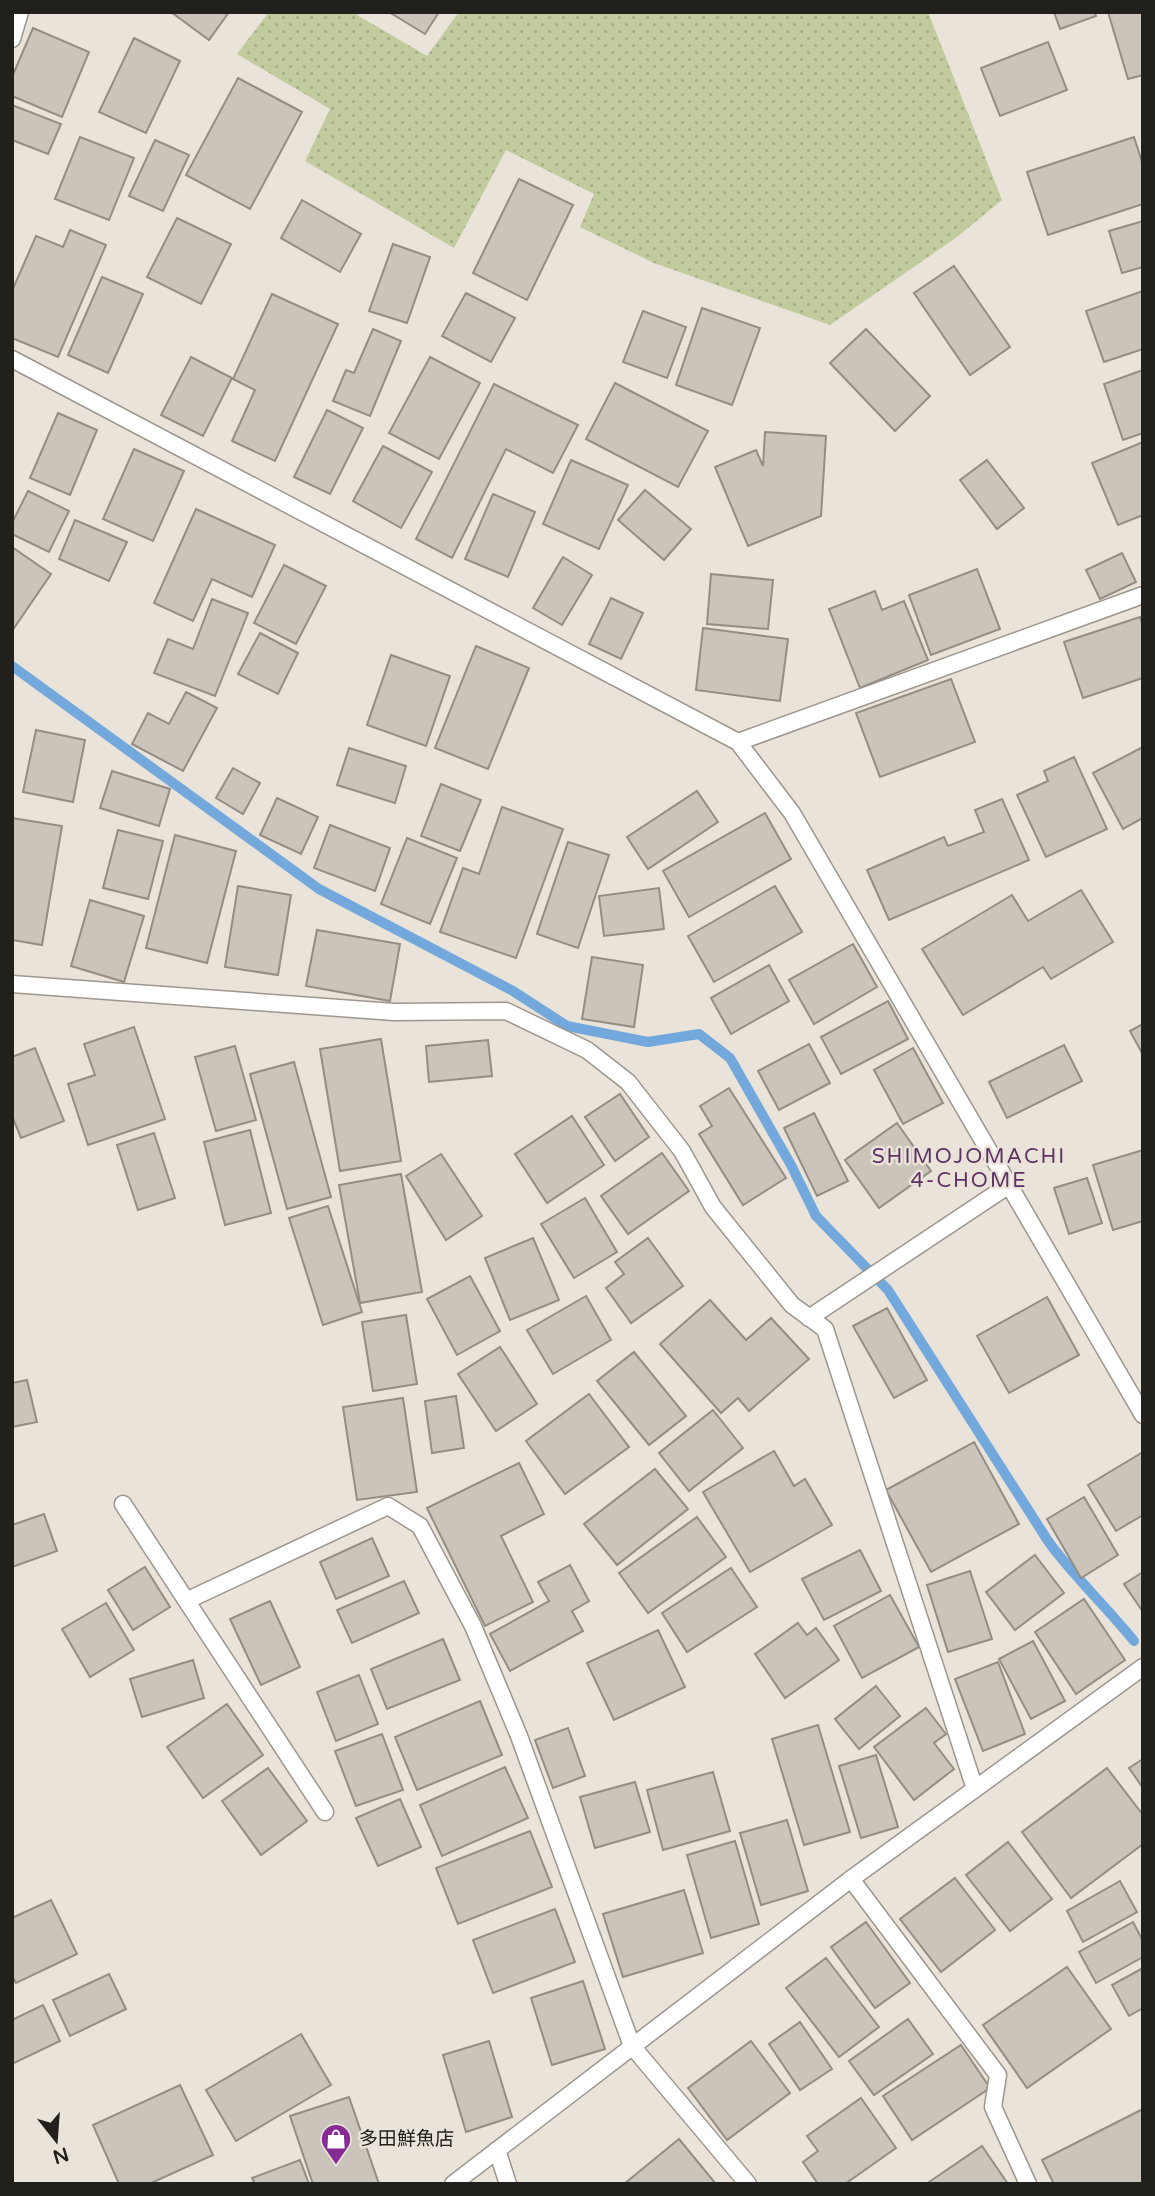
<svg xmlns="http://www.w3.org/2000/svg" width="1155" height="2196" viewBox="0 0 1155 2196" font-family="'Varela Round','Noto Sans JP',sans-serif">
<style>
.grass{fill:url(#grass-dots)}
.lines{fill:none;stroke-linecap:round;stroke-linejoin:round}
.stream{stroke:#73a8dc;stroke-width:10}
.building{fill:#cac4ba;stroke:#948d84;stroke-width:2}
.lane-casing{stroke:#9d968d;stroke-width:19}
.lane{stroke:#fff;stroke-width:16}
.labels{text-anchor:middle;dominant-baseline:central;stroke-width:5;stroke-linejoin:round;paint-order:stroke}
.poi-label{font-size:19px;fill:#22201c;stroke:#eae3d9;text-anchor:start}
.neighbourhood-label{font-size:21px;letter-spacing:2px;fill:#5e3165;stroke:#eae3d9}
</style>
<defs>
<pattern id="grass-dots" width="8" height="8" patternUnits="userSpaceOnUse" patternTransform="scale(1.75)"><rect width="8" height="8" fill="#c1cb9e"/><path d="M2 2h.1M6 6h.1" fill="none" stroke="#a6ae88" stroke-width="1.8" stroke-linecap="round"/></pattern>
</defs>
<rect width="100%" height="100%" fill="#eae3d9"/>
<polygon class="grass" points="269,12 352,12 427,56 459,12 928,12 1002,200 957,237 830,325 654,263 580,227 594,194 506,150 454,248 305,161 330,109 237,54"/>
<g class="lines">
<path class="stream" d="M12,666L319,889L513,991L567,1026L648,1042L699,1034L730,1058L791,1165L816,1216L888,1290L1048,1541C1074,1577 1106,1606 1134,1641"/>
</g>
<g class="building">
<polygon points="171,12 229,12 209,40"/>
<polygon points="389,12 439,12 425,34"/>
<polygon points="1054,12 1094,12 1096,16 1060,29"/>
<polygon points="1108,12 1143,12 1143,75 1128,79"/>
<polygon points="33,28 89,52 62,117 12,96 12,77"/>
<polygon points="134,38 180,61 146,133 99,112"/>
<polygon points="1048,42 1067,90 1000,116 981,68"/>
<polygon points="238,78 302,112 250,209 186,175"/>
<polygon points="12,105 61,124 48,154 12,140"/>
<polygon points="80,137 134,158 109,220 55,199"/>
<polygon points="1134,137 1143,165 1143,204 1048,235 1027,172"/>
<polygon points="155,140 189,155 163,211 129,196"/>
<polygon points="519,179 573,205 527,300 473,273"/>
<polygon points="302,200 361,234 340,272 281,238"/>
<polygon points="177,218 231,244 201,304 147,277"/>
<polygon points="1143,221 1143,267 1122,273 1109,231"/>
<polygon points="70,230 106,245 58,357 12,338 12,291 36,236 63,247"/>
<polygon points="393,244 430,257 407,323 369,311"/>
<polygon points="954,266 1010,347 970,375 914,293"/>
<polygon points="102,277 143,294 108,373 68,355"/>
<polygon points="1143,291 1143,349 1104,362 1086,311"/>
<polygon points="466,293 515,318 491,362 442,336"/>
<polygon points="272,294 338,324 275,461 232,441 255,390 233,379"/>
<polygon points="702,308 760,328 732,405 676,385"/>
<polygon points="643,311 686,327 667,378 623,362"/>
<polygon points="373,329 401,341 370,416 333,401 346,370 354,373"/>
<polygon points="866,329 930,396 895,431 830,363"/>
<polygon points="191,357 232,378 203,436 161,415"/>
<polygon points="430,357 480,383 439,459 389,433"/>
<polygon points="1143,370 1143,433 1123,440 1104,384"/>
<polygon points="615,383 708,431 678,487 586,439"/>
<polygon points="494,384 578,425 553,473 506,449 452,558 416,539"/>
<polygon points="327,410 363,428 330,494 294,477"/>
<polygon points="58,413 97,430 70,495 30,478"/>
<polygon points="765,432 826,436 821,516 748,546 715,467 756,450 763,466"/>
<polygon points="1143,442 1143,515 1118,525 1092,463"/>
<polygon points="383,446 432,472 401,528 353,501"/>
<polygon points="134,449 184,471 153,541 103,519"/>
<polygon points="571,460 628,485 599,549 543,524"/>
<polygon points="987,460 1024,508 997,529 960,480"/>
<polygon points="645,490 691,529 664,560 618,520"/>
<polygon points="28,491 69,511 49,552 12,534 12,523"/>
<polygon points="493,494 535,512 508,577 465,559"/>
<polygon points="196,509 275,545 252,597 212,579 193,621 154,603"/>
<polygon points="75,520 127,542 109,581 59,559"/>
<polygon points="12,547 51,574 12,631"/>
<polygon points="1122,553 1136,582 1100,599 1086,570"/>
<polygon points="563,557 592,575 562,625 533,608"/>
<polygon points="284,565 326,586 296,644 254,623"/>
<polygon points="977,569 1000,629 931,655 909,595"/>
<polygon points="711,574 773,580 768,629 707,624"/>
<polygon points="875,591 882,610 904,601 928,660 860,688 829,609"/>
<polygon points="611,598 643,613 621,659 589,644"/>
<polygon points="212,599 248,613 215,696 154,673 168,639 193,649"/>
<polygon points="1140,617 1143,626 1143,678 1083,698 1064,642"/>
<polygon points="703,628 788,639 780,701 696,690"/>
<polygon points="260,633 298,653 278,694 238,674"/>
<polygon points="476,646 529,668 488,769 435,748"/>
<polygon points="391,655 450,676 426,746 367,725"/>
<polygon points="951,679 975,742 880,777 856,713"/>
<polygon points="186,692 217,708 183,771 132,744 148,713 169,724"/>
<polygon points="36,730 85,740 73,802 23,792"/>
<polygon points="1143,747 1143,818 1123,829 1093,773"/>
<polygon points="349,748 406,766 395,803 337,785"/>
<polygon points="1074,757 1107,829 1046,857 1017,795 1048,781 1044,771"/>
<polygon points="233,768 260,783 243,814 216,798"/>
<polygon points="112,771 170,789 159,826 100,808"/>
<polygon points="441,784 481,800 460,851 421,836"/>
<polygon points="697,791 718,822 648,869 627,837"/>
<polygon points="277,798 318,817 301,854 260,835"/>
<polygon points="1002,799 1029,860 889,920 867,870 944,837 948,846 984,832 975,810"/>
<polygon points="502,807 563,829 516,958 440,932 463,868 479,874"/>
<polygon points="765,813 791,859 689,917 663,871"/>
<polygon points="12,818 62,826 42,945 12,940"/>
<polygon points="330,825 390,848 375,891 314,868"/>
<polygon points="118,830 163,841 148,899 103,888"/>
<polygon points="175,835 236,851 207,963 146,948"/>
<polygon points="407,838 457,858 430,924 381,904"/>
<polygon points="568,842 609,855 578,948 537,934"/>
<polygon points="238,886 291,895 278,975 225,967"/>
<polygon points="775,886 802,932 714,982 688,936"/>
<polygon points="659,888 664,929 604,936 599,896"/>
<polygon points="1081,890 1113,942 1051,979 1043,967 963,1015 922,949 1012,895 1028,921"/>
<polygon points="90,900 144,916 124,982 71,966"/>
<polygon points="317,930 400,944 390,1001 306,986"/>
<polygon points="853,944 877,987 814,1024 789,980"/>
<polygon points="592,957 643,965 634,1027 582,1019"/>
<polygon points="769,965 789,1001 731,1034 711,998"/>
<polygon points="888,1001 908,1039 841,1074 821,1037"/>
<polygon points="1143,1024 1143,1055 1130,1031"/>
<polygon points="134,1027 165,1119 88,1145 68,1084 95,1075 84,1044"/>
<polygon points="381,1039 401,1161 340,1171 320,1049"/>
<polygon points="488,1040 492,1076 429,1082 426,1046"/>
<polygon points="809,1044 830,1083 779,1110 758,1071"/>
<polygon points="1064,1045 1082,1081 1007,1118 989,1082"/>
<polygon points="235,1046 256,1120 216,1131 195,1057"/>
<polygon points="35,1048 64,1121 21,1138 12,1116 12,1057"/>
<polygon points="913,1048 943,1103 903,1124 874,1070"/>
<polygon points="294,1062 331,1197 287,1209 250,1074"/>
<polygon points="729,1088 786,1178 743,1205 699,1134 712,1126 700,1106"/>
<polygon points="620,1094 649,1137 615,1161 585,1117"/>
<polygon points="814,1113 848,1181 817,1196 784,1128"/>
<polygon points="572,1116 604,1165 547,1203 515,1154"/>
<polygon points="897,1123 931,1171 879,1208 845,1160"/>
<polygon points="250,1130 271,1213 225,1225 204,1142"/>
<polygon points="154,1133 175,1198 138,1210 117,1145"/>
<polygon points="1143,1150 1143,1221 1113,1230 1093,1165"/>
<polygon points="662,1153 689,1191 628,1234 601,1196"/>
<polygon points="441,1154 482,1216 446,1240 406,1176"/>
<polygon points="401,1174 422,1292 360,1303 339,1185"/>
<polygon points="1087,1178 1102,1223 1069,1234 1054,1188"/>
<polygon points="585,1198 617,1252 574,1278 541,1224"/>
<polygon points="328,1206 362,1312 323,1325 289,1218"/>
<polygon points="533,1238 559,1300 510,1320 485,1258"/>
<polygon points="648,1238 683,1286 631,1323 606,1288 624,1274 615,1262"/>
<polygon points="470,1276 500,1331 457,1355 427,1299"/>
<polygon points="586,1296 611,1340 553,1374 527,1330"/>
<polygon points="1047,1297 1079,1355 1009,1393 977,1336"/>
<polygon points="710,1300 746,1340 771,1318 809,1359 749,1411 738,1398 721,1413 660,1344"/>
<polygon points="887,1308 927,1380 894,1398 853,1326"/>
<polygon points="406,1315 417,1384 373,1391 362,1322"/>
<polygon points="500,1347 537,1404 496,1431 458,1374"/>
<polygon points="634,1352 686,1416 649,1445 597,1381"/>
<polygon points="27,1380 37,1422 12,1427 12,1383"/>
<polygon points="589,1394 629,1447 565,1494 526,1441"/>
<polygon points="456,1396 464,1448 432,1453 425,1401"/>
<polygon points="403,1398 417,1492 357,1500 343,1407"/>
<polygon points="713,1410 743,1448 689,1491 659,1453"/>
<polygon points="974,1442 1019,1524 931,1572 886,1490"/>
<polygon points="774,1451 794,1486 805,1479 832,1525 750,1572 703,1492"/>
<polygon points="1143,1452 1143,1515 1116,1531 1088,1485"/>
<polygon points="519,1463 544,1514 501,1536 533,1602 485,1626 427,1508"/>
<polygon points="655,1469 688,1509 617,1565 584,1524"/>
<polygon points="1084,1497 1118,1555 1081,1578 1047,1519"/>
<polygon points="44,1514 57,1551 12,1567 12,1525"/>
<polygon points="697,1517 726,1557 648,1613 619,1573"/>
<polygon points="372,1538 389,1576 336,1599 320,1562"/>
<polygon points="860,1550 881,1591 824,1620 802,1579"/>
<polygon points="1035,1555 1064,1593 1015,1630 986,1592"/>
<polygon points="570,1565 589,1601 572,1611 583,1631 510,1671 490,1634 549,1601 538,1582"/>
<polygon points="145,1567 170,1607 133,1630 108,1590"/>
<polygon points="731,1568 757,1607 687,1652 662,1613"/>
<polygon points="970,1571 992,1639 948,1652 927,1585"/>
<polygon points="1143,1572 1143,1612 1124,1584"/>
<polygon points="404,1581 419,1613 352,1643 337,1610"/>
<polygon points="890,1595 919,1647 862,1678 834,1626"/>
<polygon points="1084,1599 1125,1660 1076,1694 1035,1632"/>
<polygon points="270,1601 300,1667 261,1685 230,1619"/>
<polygon points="106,1603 134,1650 90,1677 62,1629"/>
<polygon points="798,1623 807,1635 816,1628 839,1660 785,1698 755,1654"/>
<polygon points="658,1630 685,1687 614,1720 587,1663"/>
<polygon points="443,1639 460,1680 387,1709 371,1669"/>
<polygon points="1033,1641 1065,1701 1031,1719 999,1659"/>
<polygon points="193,1660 204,1698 142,1717 130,1679"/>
<polygon points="998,1662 1025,1734 983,1751 955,1679"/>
<polygon points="359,1675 378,1724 336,1741 317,1692"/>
<polygon points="876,1686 900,1716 859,1749 835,1719"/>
<polygon points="480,1701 502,1755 417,1790 395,1737"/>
<polygon points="227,1704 263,1755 203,1798 167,1747"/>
<polygon points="926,1708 946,1734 934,1743 954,1769 914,1800 874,1747"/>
<polygon points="818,1725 850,1832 804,1845 772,1739"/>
<polygon points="568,1728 585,1776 553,1788 535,1740"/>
<polygon points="382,1734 403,1790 356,1806 335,1751"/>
<polygon points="876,1755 898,1827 861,1838 839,1766"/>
<polygon points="1143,1759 1143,1788 1129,1768"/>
<polygon points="505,1767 528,1818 442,1856 420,1805"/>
<polygon points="268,1768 307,1821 261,1855 222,1801"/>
<polygon points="1107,1768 1143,1815 1143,1844 1071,1898 1022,1832"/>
<polygon points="713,1772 730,1831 663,1850 647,1790"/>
<polygon points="635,1782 650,1832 595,1848 580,1797"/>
<polygon points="400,1799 421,1847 378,1866 356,1818"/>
<polygon points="787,1820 808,1891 761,1905 740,1833"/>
<polygon points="530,1831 552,1887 458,1924 436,1868"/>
<polygon points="735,1841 759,1924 711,1938 687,1855"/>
<polygon points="1008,1842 1052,1899 1010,1931 966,1875"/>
<polygon points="955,1878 995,1930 941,1972 900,1919"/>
<polygon points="1120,1881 1137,1912 1083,1942 1067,1911"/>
<polygon points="684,1890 703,1953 623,1977 603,1914"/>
<polygon points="51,1900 77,1954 16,1983 12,1976 12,1918"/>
<polygon points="555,1909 575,1962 493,1993 473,1940"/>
<polygon points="866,1922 910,1983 875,2008 831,1947"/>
<polygon points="1133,1922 1143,1941 1143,1957 1096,1983 1079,1952"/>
<polygon points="826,1958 879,2027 839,2057 786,1988"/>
<polygon points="1067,1967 1111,2029 1027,2088 983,2025"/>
<polygon points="1143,1968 1143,2008 1129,2016 1112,1985"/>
<polygon points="109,1974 126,2009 70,2036 53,2000"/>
<polygon points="583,1981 605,2049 552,2065 531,1998"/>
<polygon points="43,2005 60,2041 12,2064 12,2020"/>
<polygon points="908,2019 933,2054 874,2095 849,2061"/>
<polygon points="800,2022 832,2069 800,2090 769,2044"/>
<polygon points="301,2034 331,2085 236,2141 206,2090"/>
<polygon points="489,2041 512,2117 466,2132 443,2055"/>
<polygon points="751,2041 790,2093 727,2140 688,2088"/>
<polygon points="961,2045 990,2088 912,2140 883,2096"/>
<polygon points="180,2085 213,2155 149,2184 119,2184 93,2125"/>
<polygon points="349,2097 379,2184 313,2184 290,2116"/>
<polygon points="861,2098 896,2148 845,2184 818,2184 803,2162 818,2151 807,2136"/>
<polygon points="1143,2109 1143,2184 1054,2184 1042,2160"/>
<polygon points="679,2139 716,2184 624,2184"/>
<polygon points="982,2146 1008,2184 930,2184 929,2182"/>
<polygon points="300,2160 309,2184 255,2184 252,2178"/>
</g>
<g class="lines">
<g class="lane-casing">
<g id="lane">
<polyline points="12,39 20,12"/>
<polyline points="12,359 738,742 792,813 1143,1415"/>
<polyline points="738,742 1143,595"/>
<polyline points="12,984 394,1012 506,1011 587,1050 628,1082 682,1151 713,1207 792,1305 825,1329 975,1789"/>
<polyline points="809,1318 1009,1185"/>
<polyline points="123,1504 325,1812"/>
<polyline points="188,1600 388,1506 420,1526 473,1626 519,1736 632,2046 748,2184"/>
<polyline points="851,1879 998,2075 993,2107 1028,2184"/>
<polyline points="497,2150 508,2184"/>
<polyline points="453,2184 851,1879 1143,1667"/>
</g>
</g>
<use href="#lane" class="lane"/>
</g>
<defs>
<g id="shop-pin" transform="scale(1.575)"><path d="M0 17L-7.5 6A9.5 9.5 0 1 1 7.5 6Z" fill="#862a95" stroke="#eae3d9"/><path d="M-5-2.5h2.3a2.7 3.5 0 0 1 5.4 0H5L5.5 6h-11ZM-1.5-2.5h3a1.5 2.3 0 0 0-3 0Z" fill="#fff"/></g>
</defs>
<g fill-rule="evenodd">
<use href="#shop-pin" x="336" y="2139"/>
</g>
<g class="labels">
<g class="poi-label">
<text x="359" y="2139">多田鮮魚店</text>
</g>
<g class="neighbourhood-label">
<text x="969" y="1156">SHIMOJOMACHI<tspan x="969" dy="24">4-CHOME</tspan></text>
</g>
</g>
<rect width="1155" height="2196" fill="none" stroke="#22201c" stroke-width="28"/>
<g transform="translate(56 2140) rotate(163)" stroke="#eae3d9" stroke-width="5" paint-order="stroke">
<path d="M0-5L12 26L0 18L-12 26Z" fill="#22201c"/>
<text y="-10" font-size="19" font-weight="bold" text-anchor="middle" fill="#22201c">N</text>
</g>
</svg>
